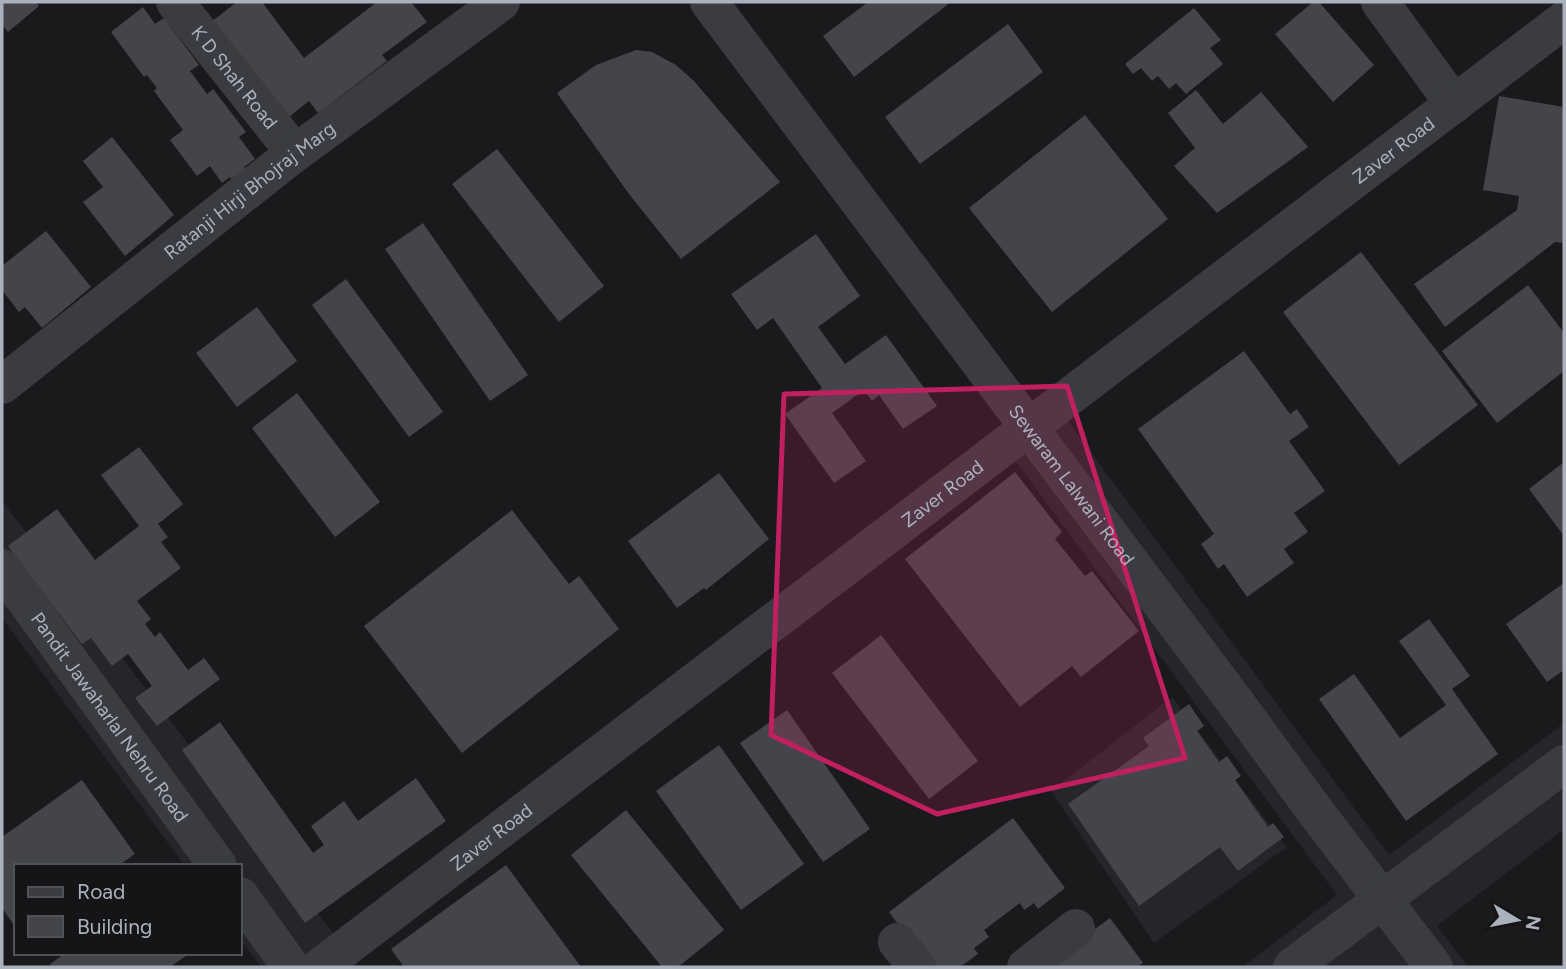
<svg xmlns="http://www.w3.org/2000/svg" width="1566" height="969" viewBox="0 0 1566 969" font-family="Figtree,sans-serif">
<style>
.built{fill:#26262a}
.building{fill:#44454a}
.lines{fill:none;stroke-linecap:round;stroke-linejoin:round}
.minor{stroke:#3a3c42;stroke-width:38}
.marked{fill:#c12060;fill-opacity:0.2;stroke:#c12060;stroke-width:5;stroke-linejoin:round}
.labels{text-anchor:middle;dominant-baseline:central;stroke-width:7;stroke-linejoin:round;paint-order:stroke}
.street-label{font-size:19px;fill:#abb1bd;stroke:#151518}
</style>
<rect width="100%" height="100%" fill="#1a1a1d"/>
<g class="built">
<polygon points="1059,409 1389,855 1564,723 1564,829 1437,926 1468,967 1242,967 1337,895 1006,448"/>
<polygon points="2,501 359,967 261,967 240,939 240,866 185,866 2,618"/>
<polygon points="1172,697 1287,847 1154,943 1051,791"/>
</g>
<g class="building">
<polygon points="2,2 36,2 39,6 8,32 2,24"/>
<polygon points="237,2 262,2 304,58 377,2 411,2 427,22 382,55 387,61 318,113 309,101 285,120 211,22"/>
<polygon points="868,2 951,2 854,77 823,36"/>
<polygon points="1313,2 1319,2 1374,65 1333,102 1275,34"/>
<polygon points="143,7 155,24 164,18 199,65 190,71 207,94 213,89 246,132 239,137 255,159 244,167 249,173 235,184 230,177 222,183 210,166 197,176 170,140 183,130 154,91 157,88 147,75 144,77 111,32"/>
<polygon points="1194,8 1221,40 1210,48 1223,64 1186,94 1176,83 1169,89 1158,76 1152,81 1141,68 1133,74 1125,64"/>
<polygon points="1008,24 1043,72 920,164 885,117"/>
<polygon points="636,50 652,52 676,65 694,81 780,182 681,259 629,194 557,93 596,65"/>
<polygon points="1196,90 1223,124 1261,92 1308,147 1217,213 1174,166 1195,148 1168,113"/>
<polygon points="1499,96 1564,107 1564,243 1555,242 1445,327 1414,284 1517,210 1519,196 1483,190"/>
<polygon points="1085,115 1168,219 1052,312 969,208"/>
<polygon points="112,137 174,215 125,256 83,202 103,187 83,161"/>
<polygon points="497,149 604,286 559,322 452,184"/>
<polygon points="423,223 528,375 490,401 385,249"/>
<polygon points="46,231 91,287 42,328 25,307 19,312 2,290 2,266"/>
<polygon points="816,234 860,296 818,327 845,364 886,335 937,406 903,429 879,395 872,401 864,390 832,413 866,461 834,483 785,414 822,388 773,318 757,330 731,294"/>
<polygon points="1361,252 1478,405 1399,465 1283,312"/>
<polygon points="346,279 443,412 409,437 312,305"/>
<polygon points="1528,285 1564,333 1564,371 1497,423 1442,351"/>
<polygon points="257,307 297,361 237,407 196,353"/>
<polygon points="1244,351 1290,414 1297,409 1309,427 1289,441 1325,491 1294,513 1308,532 1284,549 1294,563 1247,597 1224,564 1218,569 1201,544 1214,534 1138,429"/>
<polygon points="297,393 380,502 335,537 252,428"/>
<polygon points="139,447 183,504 158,524 168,537 161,542 181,568 137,601 151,619 145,624 155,637 160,632 188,670 204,658 220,679 157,726 135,698 152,686 128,654 112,666 91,638 82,644 8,546 57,509 95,560 139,526 101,475"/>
<polygon points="1564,462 1564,536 1529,489"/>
<polygon points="1015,472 1062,532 1055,539 1085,576 1092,571 1139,631 1081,677 1072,666 1020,707 905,559"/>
<polygon points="719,473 769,539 706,590 704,588 677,608 628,541"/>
<polygon points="512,510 569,584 579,576 619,629 462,753 364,626"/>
<polygon points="1564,583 1564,670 1547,682 1506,624"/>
<polygon points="1429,619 1470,676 1452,689 1498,754 1406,821 1319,699 1354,674 1400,738 1446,705 1399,641"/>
<polygon points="881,635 978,761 929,799 832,673"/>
<polygon points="1189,704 1204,726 1197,731 1219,762 1227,756 1241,776 1235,780 1268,827 1273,823 1284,837 1238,871 1220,847 1139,906 1068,804 1149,746 1143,738"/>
<polygon points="787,710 870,829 823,862 740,743"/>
<polygon points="220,722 313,853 324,845 311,826 344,801 358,821 416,778 446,821 305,923 182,750"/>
<polygon points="719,745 804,864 741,910 656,791"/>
<polygon points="82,780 135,854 118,866 16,866 16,928 2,908 2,837"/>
<polygon points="626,810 724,930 678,967 662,967 571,855"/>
<polygon points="1013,818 1065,888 1038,909 1034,903 1024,910 1020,903 984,930 989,937 974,948 978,954 960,967 930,967 889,912"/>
<polygon points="506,865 581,967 404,967 391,949"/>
<polygon points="1110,918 1143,963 1137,967 1043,967"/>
<polygon points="66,953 190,953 170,967 52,967 50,964"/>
</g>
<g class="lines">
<g class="minor">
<path id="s1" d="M175,2L295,153"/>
<path id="s2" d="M709,2L1236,703L1315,811L1434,967"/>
<polyline points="1380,2 1454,104"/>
<path id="s3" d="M2,385L287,159L501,2"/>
<path id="s4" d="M2,568L218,866"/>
<polyline points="240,896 291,967"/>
<polyline points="897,942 917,967"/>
<path id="s5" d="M320,967L1564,20"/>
<polyline points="1026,967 1076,928"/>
<polyline points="1292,967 1564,764"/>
</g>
</g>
<path class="marked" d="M1067,386L1185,758L937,814L771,735L784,394Z"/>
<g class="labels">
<g class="street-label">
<text stroke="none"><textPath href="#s1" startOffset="96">K D Shah Road</textPath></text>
<text stroke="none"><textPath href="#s5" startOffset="1349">Zaver Road</textPath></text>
<text stroke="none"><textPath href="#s3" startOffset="315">Ratanji Hirji Bhojraj Marg</textPath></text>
<text stroke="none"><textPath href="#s2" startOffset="604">Sewaram Lalwani Road</textPath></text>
<text stroke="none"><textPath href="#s5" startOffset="782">Zaver Road</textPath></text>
<text stroke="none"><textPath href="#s4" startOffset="184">Pandit Jawaharlal Nehru Road</textPath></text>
<text stroke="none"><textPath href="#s5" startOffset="215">Zaver Road</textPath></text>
</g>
</g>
<rect width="1566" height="969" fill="none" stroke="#abb1bd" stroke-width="7"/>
<rect x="14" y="864" width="228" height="91" fill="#151518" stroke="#51535a" stroke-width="2"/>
<rect x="28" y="887" width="35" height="10" fill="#3a3c42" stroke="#51535a" stroke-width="2"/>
<text x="77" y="899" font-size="21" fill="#abb1bd">Road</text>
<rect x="28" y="916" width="35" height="21" fill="#44454a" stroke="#51535a" stroke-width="2"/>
<text x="77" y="934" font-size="21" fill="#abb1bd">Building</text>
<g transform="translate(1517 920) rotate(100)" stroke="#151518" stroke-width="5" paint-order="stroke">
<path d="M0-5L12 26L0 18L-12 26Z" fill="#abb1bd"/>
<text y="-10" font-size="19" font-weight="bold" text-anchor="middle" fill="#abb1bd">N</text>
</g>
</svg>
